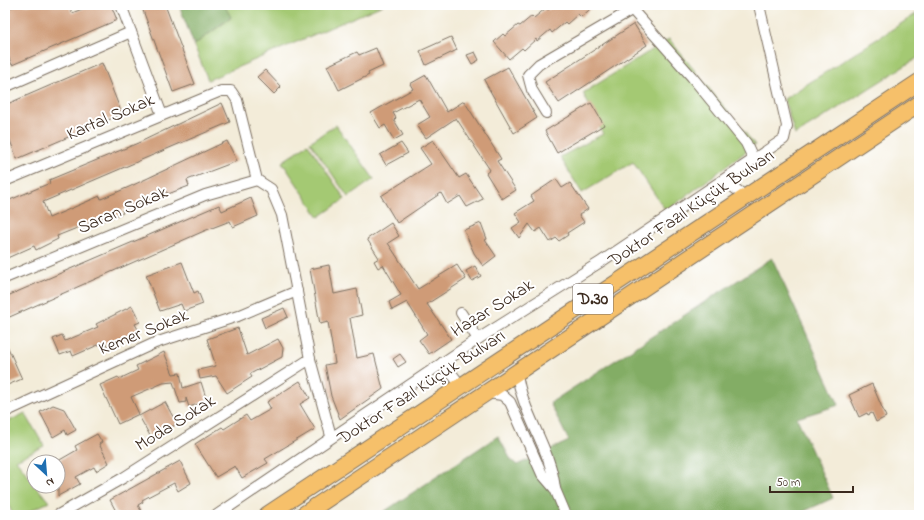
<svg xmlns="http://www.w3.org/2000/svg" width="924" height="520" viewBox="0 0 924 520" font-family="'Indie Flower',sans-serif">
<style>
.green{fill:#a4c973;stroke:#707a48}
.forest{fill:#83ad65;stroke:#5f6c42}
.building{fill:#cf9b77}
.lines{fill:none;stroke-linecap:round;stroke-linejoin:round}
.minor-casing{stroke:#7b6e5f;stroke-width:12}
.trunk-casing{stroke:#7b6e5f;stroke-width:18}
.minor{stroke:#fff;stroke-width:10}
.trunk{stroke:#f6c06b;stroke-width:16}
.labels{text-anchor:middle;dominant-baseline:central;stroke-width:4;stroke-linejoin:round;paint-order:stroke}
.shield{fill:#fff;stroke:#766a62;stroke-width:1}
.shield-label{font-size:17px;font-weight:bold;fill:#3b2a1e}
.street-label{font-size:18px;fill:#3b2a1e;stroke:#fff}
</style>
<rect width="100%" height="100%" fill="#fff"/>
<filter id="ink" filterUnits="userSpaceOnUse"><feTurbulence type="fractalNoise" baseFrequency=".025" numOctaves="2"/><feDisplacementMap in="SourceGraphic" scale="8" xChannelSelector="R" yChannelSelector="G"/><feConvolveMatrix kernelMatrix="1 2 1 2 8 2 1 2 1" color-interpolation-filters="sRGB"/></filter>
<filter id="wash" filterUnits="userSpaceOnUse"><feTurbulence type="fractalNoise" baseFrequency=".012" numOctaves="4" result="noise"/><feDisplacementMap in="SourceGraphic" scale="16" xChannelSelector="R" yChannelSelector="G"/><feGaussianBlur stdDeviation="0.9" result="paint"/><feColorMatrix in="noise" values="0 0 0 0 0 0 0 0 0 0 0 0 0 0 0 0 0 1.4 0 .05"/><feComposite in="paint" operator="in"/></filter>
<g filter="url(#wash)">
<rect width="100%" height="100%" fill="#f3ecd9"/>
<g class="green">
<polygon points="224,5 383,5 208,80 194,45 231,18"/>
<polygon points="919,12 919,57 795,135 784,99"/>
<polygon points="669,39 755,145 666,211 633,162 582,193 560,157 603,134 583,93"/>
<polygon points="336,125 374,179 348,197 310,142"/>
<polygon points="308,144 345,199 319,217 282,162"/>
<polygon points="25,413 44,446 16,460 34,483 34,486 36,486 49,502 21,515 13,515 5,498 5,423"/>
</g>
<g class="forest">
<polygon points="179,5 224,5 231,17 194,45"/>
<polygon points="772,258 839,405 797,418 833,498 796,515 379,515 498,436 511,460 517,465 569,441 550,403"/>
</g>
<g id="blocks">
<g class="building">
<polygon points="17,5 69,5 72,13 92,5 111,5 117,20 12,65 5,49 5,10"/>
<polygon points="141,5 165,5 195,84 173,92"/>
<polygon points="554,5 595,5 581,17 578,14 567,24 565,22 552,33 550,30 537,41 536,39 524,50 522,48 509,59 494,42 503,34 505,36 518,25 520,26 532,16 534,18 546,8 548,10"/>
<polygon points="634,24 647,45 559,103 545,82"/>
<polygon points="451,37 457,50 426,65 420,51"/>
<polygon points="376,48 383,66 368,73 369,75 339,90 327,66 357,52 359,55"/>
<polygon points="475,52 479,60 472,64 467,55"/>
<polygon points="102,63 122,114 17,159 5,127 5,105"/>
<polygon points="508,67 537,118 514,133 484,80"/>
<polygon points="265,70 281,87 274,94 257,77"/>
<polygon points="426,75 447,112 464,101 501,159 497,161 516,190 502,199 486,173 490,170 456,118 426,138 417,125 430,117 419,99 393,113 396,118 394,120 403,135 394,140 385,125 380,128 371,113 413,89 410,84"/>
<polygon points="222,103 230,122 43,202 49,218 100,196 101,199 129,187 227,141 237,161 187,180 189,186 168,194 167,192 122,210 123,213 103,221 102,218 57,236 58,239 36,250 34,246 5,259 5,202 50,183 49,180 138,143"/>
<polygon points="591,103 604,125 557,153 545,131"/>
<polygon points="433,140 459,178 466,174 483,199 467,207 460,196 447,204 441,193 397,223 381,196 431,164 420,148"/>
<polygon points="401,143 408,153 386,165 380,155"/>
<polygon points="556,179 562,188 570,183 588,209 579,215 584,222 567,233 568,235 559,241 556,238 550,242 541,228 535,232 529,224 519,238 512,228 521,222 515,213 534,201 531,196"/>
<polygon points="251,198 258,216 233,227 230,221 204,231 5,319 5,297 219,205 222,211"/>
<polygon points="391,223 399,236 388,243 418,289 457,265 466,279 427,304 451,339 429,354 419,340 427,334 407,302 392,310 389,302 401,295 383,265 378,268 374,261 379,258 367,239"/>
<polygon points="481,223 487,239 485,240 496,256 483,266 474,253 464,230"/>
<polygon points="182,262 194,293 198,291 203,304 184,311 181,304 160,311 146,275"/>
<polygon points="329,265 334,294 357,289 362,315 350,318 357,358 374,354 383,389 340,419 331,396 325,365 335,363 328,322 320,324 310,269"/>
<polygon points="475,266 481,276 472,281 466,271"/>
<polygon points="132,306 140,322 135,324 139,331 108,347 105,342 73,356 71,351 60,355 53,339 62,335 65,341 98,327 96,324"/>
<polygon points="284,308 288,317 265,328 261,318"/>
<polygon points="238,328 247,355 278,339 283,348 282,357 250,374 252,377 227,393 216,376 200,379 198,370 216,366 207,339"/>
<polygon points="5,341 22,379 5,386"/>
<polygon points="164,352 173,374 180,373 183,388 201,382 207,401 189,407 186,398 186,402 180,403 173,382 163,383 131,397 139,414 118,424 100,385 118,377 119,379 138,370 136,366"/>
<polygon points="400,354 406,362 398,367 393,359"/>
<polygon points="300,381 310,398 300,404 315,429 265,459 268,463 242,478 235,466 216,477 195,444 222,427 224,429 246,415 250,421 271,409 267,402"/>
<polygon points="872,384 886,417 876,422 872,413 868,415 867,413 859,417 849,395"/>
<polygon points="165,402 177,424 160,433 162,436 153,441 139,416"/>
<polygon points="53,405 64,409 76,430 67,435 65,430 53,437 40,412"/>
<polygon points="97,434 102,442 99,444 109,463 96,471 94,467 76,477 80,484 58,496 58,461 77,450 75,446"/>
<polygon points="180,461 191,483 178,491 174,483 142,500 143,502 138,505 141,511 133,515 118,515 110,500"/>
</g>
</g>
</g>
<g filter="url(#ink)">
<use href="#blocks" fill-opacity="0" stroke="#7b6e5f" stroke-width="1"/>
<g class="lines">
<g class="minor-casing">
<g id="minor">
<polyline points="121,5 162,115"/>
<polyline points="628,5 692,77 746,143 754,160"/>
<polyline points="5,87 131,32"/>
<polyline points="546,113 532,90 528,75 539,64 633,9"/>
<polyline points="257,180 271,189 282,215 310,359 331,436"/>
<polyline points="724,180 746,197"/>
<polyline points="5,181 221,91 231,91 237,100 257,180"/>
<polyline points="5,278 205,195 257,180"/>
<polyline points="461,313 478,339"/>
<polyline points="443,362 461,386"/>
<path d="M517,373C522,414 551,448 555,489"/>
<polyline points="488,393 502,395 510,402 542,474 555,489 566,515"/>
<polyline points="5,412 155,343 238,316 297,291"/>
<polyline points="58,515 123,478 310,359"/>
<polyline points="217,515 478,339 602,261 784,139 787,126 759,5"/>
</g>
</g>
<g class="trunk-casing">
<g id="trunk">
<polyline points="267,515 919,82"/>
<polyline points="303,515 919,104"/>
</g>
</g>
<use href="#minor" class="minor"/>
<use href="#trunk" class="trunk"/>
</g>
</g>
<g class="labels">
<rect class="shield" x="573" y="284" width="40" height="30" rx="3"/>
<g class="shield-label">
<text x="593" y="299">D.30</text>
</g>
<g class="street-label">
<text transform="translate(111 118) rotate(-23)">Kartal Sokak</text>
<text transform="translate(692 209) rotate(-34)">Doktor Fazıl Küçük Bulvarı</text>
<text transform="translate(123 211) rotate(-23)">Saran Sokak</text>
<text transform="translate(493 309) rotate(-32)">Hazar Sokak</text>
<text transform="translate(144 333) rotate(-22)">Kemer Sokak</text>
<text transform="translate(422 388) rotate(-33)">Doktor Fazıl Küçük Bulvarı</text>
<text transform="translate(176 424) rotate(-32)">Moda Sokak</text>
</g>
</g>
<rect width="924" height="520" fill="none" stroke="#fff" stroke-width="20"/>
<g transform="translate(46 474) rotate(154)"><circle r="19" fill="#ffffff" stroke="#b1aaa5"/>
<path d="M0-3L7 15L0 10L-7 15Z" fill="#1f6fb2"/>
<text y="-6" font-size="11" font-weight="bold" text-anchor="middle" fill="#3b2a1e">N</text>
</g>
<path d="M770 486v6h83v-6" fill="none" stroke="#3b2a1e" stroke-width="2"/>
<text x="776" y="486" font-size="12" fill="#3b2a1e" stroke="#ffffff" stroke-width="3" paint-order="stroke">50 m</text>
</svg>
